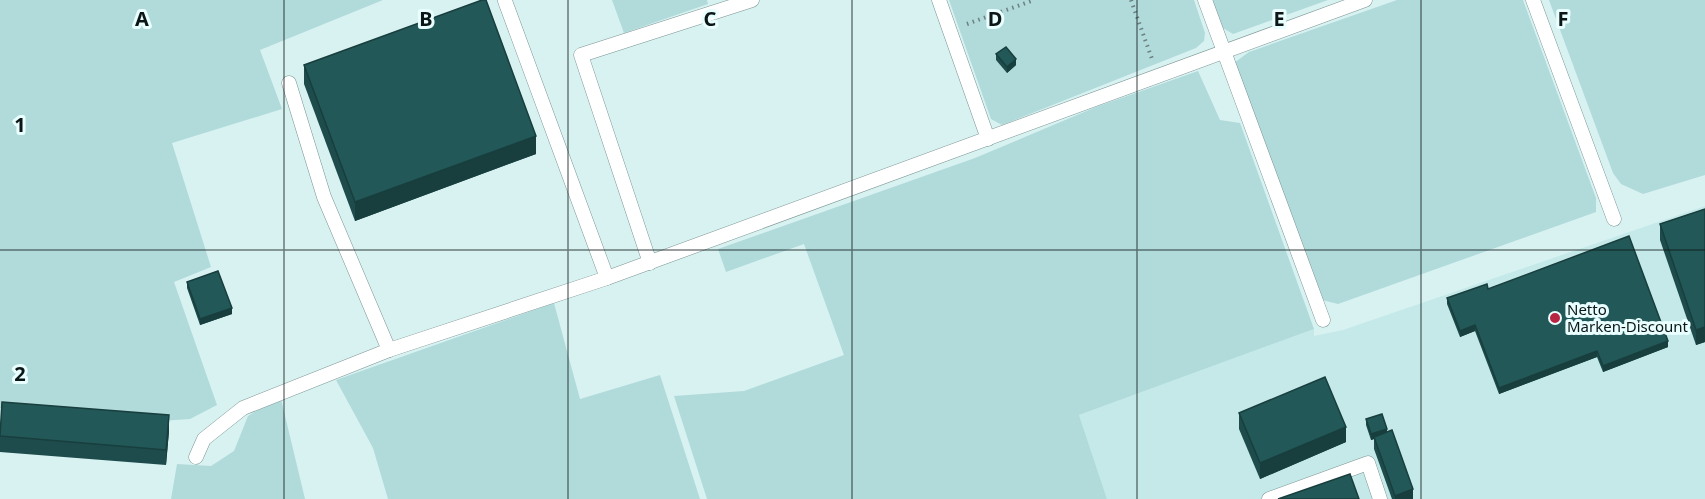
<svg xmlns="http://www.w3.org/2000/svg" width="1705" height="499" viewBox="0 0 1705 499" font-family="'Noto Sans',sans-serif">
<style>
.built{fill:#c4e9e8}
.green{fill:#b1dada}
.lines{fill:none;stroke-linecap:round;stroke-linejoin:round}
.lane-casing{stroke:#7c9494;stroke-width:15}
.path{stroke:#6e8080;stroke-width:4;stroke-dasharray:1.5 4.5;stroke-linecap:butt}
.lane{stroke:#fff;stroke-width:14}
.wall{fill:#1e4c4c}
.shaded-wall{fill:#183e3e}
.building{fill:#235858;stroke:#183e3e;stroke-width:1.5}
.grid{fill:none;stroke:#0c1616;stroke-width:1.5;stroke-opacity:0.55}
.poi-dot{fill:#b72542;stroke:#e9fefe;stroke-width:2}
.labels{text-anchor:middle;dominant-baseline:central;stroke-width:6;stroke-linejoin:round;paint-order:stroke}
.poi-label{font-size:15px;fill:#0c1616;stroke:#e9fefe;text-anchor:start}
.grid-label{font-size:20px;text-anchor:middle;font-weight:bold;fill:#0c1616;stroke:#e9fefe;stroke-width:6;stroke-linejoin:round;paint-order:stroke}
</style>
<rect width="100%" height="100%" fill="#d8f2f2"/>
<polygon class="built" points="1705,206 1705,499 1107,499 1079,415 1314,329 1314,336 1343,330"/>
<g class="green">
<polygon points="0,0 383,0 260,50 282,109 172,143 211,267 174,282 217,405 190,419 161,421 0,408"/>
<polygon points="612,0 707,0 708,4 624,33"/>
<polygon points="949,0 1194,0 1205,33 1204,41 1196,48 1002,125 991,119"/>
<polygon points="1212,0 1328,0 1233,34 1223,28"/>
<polygon points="1397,0 1523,0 1596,198 1596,212 1338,304 1322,300 1234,63 1249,52"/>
<polygon points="1549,0 1705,0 1705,175 1643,194 1621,184 1613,173"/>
<polygon points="1198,71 1220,120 1240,123 1314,329 1079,415 1107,499 707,499 674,396 744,391 844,355 804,244 726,272 718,249 975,158 1096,107"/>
<polygon points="554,303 580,399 660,375 700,499 388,499 373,448 336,380"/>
<polygon points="281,399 305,499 171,499 177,464 211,466 234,451 248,416 272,401"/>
</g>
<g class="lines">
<g class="lane-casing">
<g id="lane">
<polyline points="939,0 988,139"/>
<polyline points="1205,0 1323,320"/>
<polyline points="1533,0 1614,219"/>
<polyline points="505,1 607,278 1365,0"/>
<polyline points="289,83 324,197 389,350"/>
<polyline points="650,263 581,55 752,0"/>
<polyline points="196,457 204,439 243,408 389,350 607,278"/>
<polyline points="1269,499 1368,463 1380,499"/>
</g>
</g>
<g class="path">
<polyline points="1131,0 1152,59"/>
<polyline points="967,24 1034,0"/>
</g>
<use href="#lane" class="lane"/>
</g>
<g class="wall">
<polygon points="996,54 1016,65 1007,73 996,60"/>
<polygon points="304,65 536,154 355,221 304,84"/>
<polygon points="1705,209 1705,342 1696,345 1660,240 1660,224"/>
<polygon points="187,282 232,314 200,325 187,288"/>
<polygon points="1488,289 1668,347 1603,372 1597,357 1499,394 1475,331 1460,337 1447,304 1447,298"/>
<polygon points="1239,413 1346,442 1260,479 1239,429"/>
<polygon points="1366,419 1387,432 1413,499 1392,499 1374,449 1374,439 1371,440 1366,425"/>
<polygon points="0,424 169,431 166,465 0,452"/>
</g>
<g class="shaded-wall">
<polygon points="1016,59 1016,65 1007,73 1007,67"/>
<polygon points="536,136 536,154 355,221 355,202"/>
<polygon points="232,308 232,314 200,325 200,319"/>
<polygon points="1475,325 1475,331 1460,337 1460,331"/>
<polygon points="1705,327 1705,342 1696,345 1696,330"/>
<polygon points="1668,341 1668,347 1603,372 1603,366"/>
<polygon points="1597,351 1597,357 1499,394 1499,388"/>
<polygon points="169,415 169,431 166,465 166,450"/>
<polygon points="1346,427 1346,442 1260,479 1260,463"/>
<polygon points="1387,429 1387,435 1371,440 1371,434"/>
<polygon points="1413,489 1413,499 1395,499 1395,496"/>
</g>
<g class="building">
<polygon points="482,0 486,0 536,136 355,202 304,65"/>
<polygon points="1006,47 1016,59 1007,67 996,54"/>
<polygon points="1705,209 1705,327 1696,330 1660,224"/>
<polygon points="1629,236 1668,341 1603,366 1597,351 1499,388 1475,325 1460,331 1447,298 1487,284 1488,289"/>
<polygon points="218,271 232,308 200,319 187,282"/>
<polygon points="1325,377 1346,427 1260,463 1239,413"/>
<polygon points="2,402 169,415 166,450 0,436"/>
<polygon points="1382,414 1387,429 1371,434 1366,419"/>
<polygon points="1392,430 1413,489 1395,496 1374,437"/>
<polygon points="1350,474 1359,499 1278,499"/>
</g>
<path class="grid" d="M284,0V499M568,0V499M852,0V499M1137,0V499M1421,0V499M0,250H1705"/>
<circle class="poi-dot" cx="1555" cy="318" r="6"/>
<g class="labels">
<g class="poi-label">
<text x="1567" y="309">Netto<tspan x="1567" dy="17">Marken-Discount</tspan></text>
</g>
</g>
<g class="grid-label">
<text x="142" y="26">A</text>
<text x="426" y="26">B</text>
<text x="710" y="26">C</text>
<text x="995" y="26">D</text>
<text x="1279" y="26">E</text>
<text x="1563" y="26">F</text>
<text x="20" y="132">1</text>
<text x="20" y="381">2</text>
</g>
</svg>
